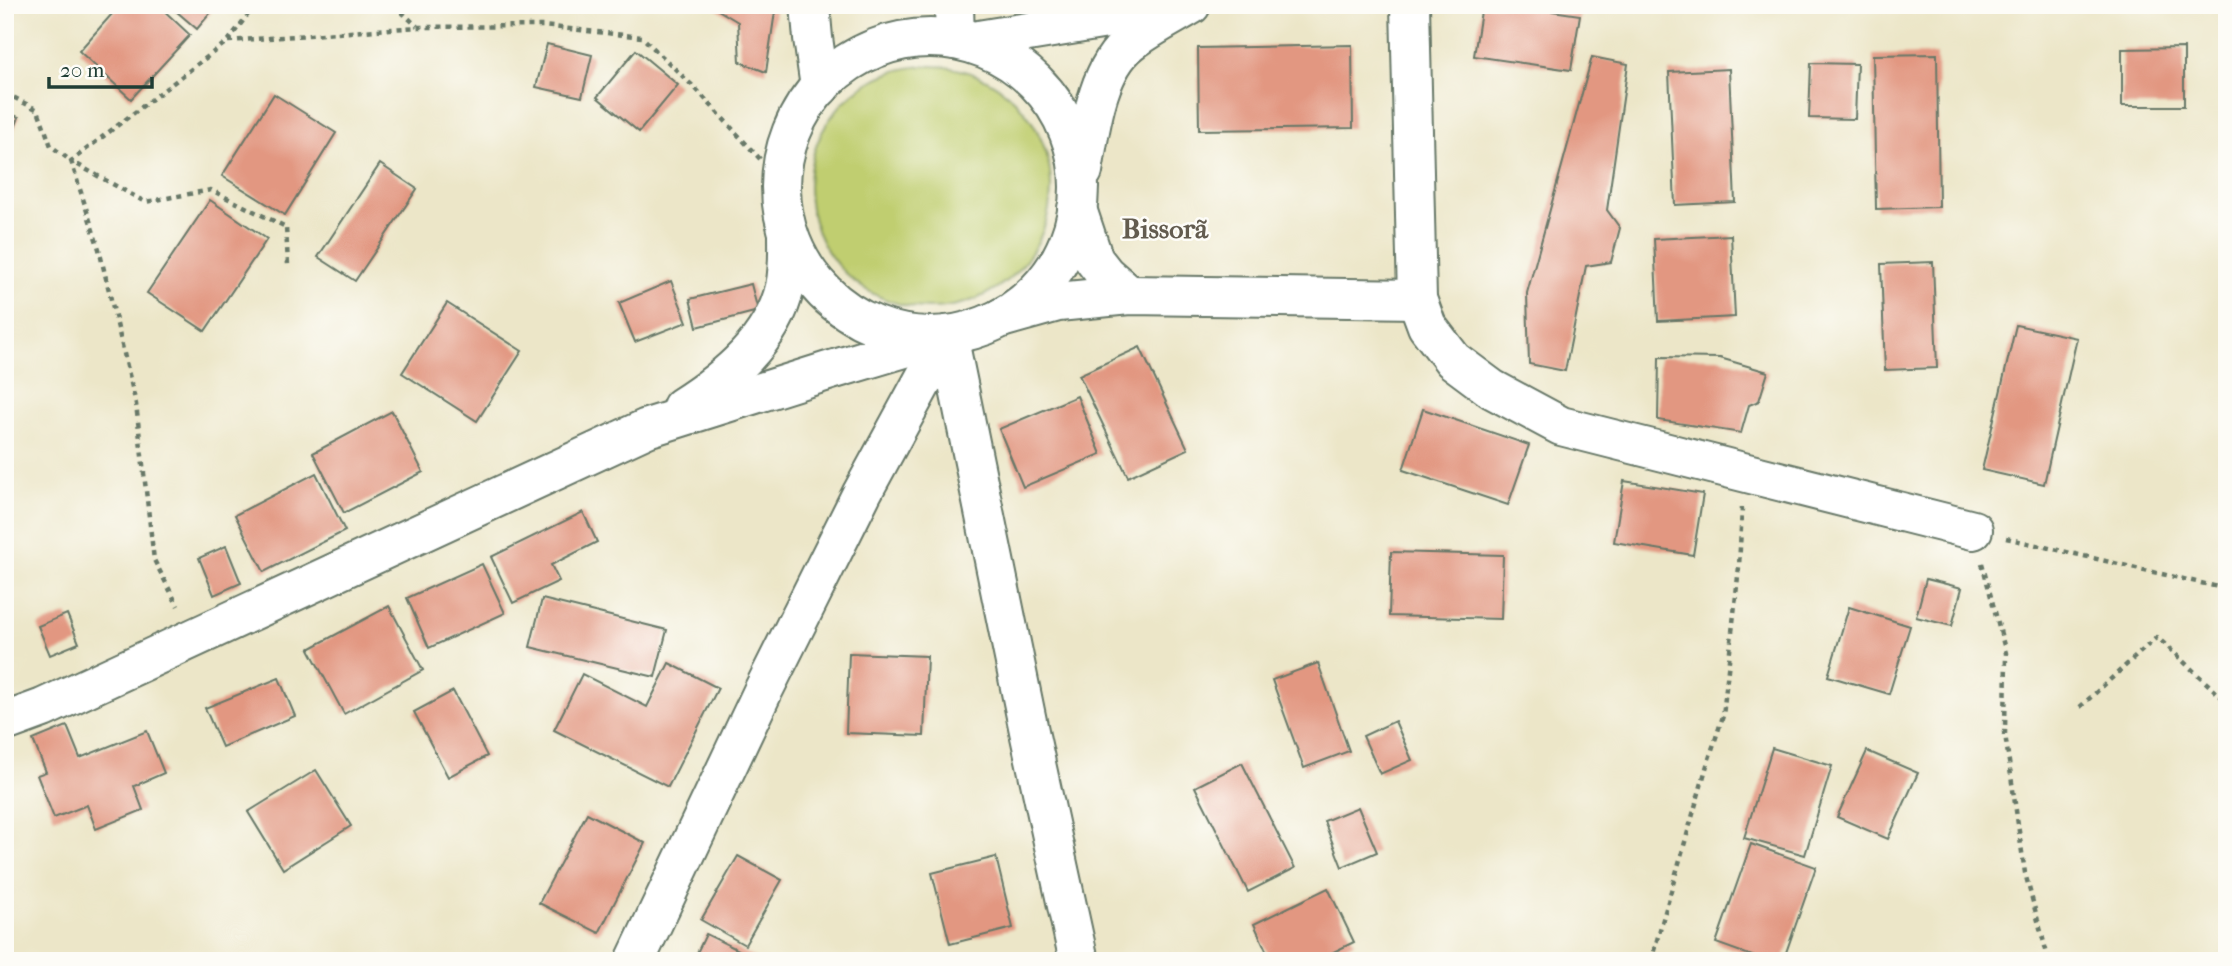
<svg xmlns="http://www.w3.org/2000/svg" width="2232" height="966" viewBox="0 0 2232 966" font-family="'IM FELL French Canon',serif">
<style>
.green{fill:#c0ce70;stroke:#708652;stroke-width:2}
.building{fill:#e29781}
.lines{fill:none;stroke-linecap:round;stroke-linejoin:round}
.minor-casing{stroke:#677868;stroke-width:42}
.major-casing{stroke:#677868;stroke-width:42}
.path{stroke:#677868;stroke-width:4.5;stroke-dasharray:5 5;stroke-linecap:butt}
.minor{stroke:#fff;stroke-width:38}
.major{stroke:#fff;stroke-width:38}
.labels{text-anchor:middle;dominant-baseline:central;stroke-width:5;stroke-linejoin:round;paint-order:stroke}
.district-label{font-size:28px;font-weight:bold;fill:#635c4f;stroke:#fdfcf7}
</style>
<rect width="100%" height="100%" fill="#fdfcf7"/>
<filter id="ink" filterUnits="userSpaceOnUse"><feTurbulence type="fractalNoise" baseFrequency=".0143" numOctaves="2"/><feDisplacementMap in="SourceGraphic" scale="14" xChannelSelector="R" yChannelSelector="G"/><feConvolveMatrix kernelMatrix="1 2 1 2 8 2 1 2 1" color-interpolation-filters="sRGB"/></filter>
<filter id="wash" filterUnits="userSpaceOnUse"><feTurbulence type="fractalNoise" baseFrequency=".00686" numOctaves="4" result="noise"/><feDisplacementMap in="SourceGraphic" scale="28" xChannelSelector="R" yChannelSelector="G"/><feGaussianBlur stdDeviation="1.57" result="paint"/><feColorMatrix in="noise" values="0 0 0 0 0 0 0 0 0 0 0 0 0 0 0 0 0 1.4 0 .05"/><feComposite in="paint" operator="in"/></filter>
<g filter="url(#wash)">
<rect width="100%" height="100%" fill="#ece6c8"/>
<circle class="green" cx="930" cy="187" r="121"/>
<g id="blocks">
<g class="building">
<polygon points="120,5 158,5 190,35 131,99 79,51"/>
<polygon points="169,5 217,5 197,29"/>
<polygon points="710,5 776,5 766,72 740,62 738,22"/>
<polygon points="1482,5 1511,5 1580,15 1571,70 1474,56"/>
<polygon points="547,44 592,55 582,97 536,87"/>
<polygon points="1352,45 1353,128 1199,130 1198,48"/>
<polygon points="2184,48 2184,106 2122,106 2122,49"/>
<polygon points="636,50 678,85 639,132 597,97"/>
<polygon points="1937,54 1939,207 1876,209 1873,55"/>
<polygon points="1592,57 1628,64 1607,210 1620,228 1611,262 1586,266 1565,371 1529,364 1527,293"/>
<polygon points="1811,63 1857,64 1855,119 1809,118"/>
<polygon points="1729,69 1735,202 1675,205 1669,72"/>
<polygon points="274,94 336,133 285,215 222,176"/>
<polygon points="5,112 19,117 6,152 5,152"/>
<polygon points="380,164 417,189 355,281 318,257"/>
<polygon points="210,200 267,239 205,331 147,293"/>
<polygon points="1731,235 1735,317 1658,321 1654,239"/>
<polygon points="1933,262 1937,368 1885,370 1881,264"/>
<polygon points="671,281 687,322 635,342 619,303"/>
<polygon points="751,284 758,311 697,327 690,299"/>
<polygon points="447,303 522,351 477,421 402,373"/>
<polygon points="2016,325 2077,338 2044,484 1982,470"/>
<polygon points="1140,347 1188,449 1128,477 1079,375"/>
<polygon points="1659,357 1720,358 1768,372 1759,401 1749,405 1741,433 1658,420"/>
<polygon points="1077,396 1101,454 1023,487 999,429"/>
<polygon points="1423,409 1529,445 1508,505 1403,470"/>
<polygon points="392,411 423,472 344,513 313,453"/>
<polygon points="316,473 345,531 264,572 235,515"/>
<polygon points="1624,481 1703,494 1693,555 1614,542"/>
<polygon points="583,512 597,542 551,565 559,581 513,603 491,557"/>
<polygon points="226,546 241,583 214,595 199,558"/>
<polygon points="1391,552 1503,555 1501,619 1389,616"/>
<polygon points="482,564 505,613 429,648 407,598"/>
<polygon points="1926,579 1962,588 1952,626 1916,617"/>
<polygon points="542,599 667,630 655,677 530,647"/>
<polygon points="389,606 423,670 344,714 309,649"/>
<polygon points="1849,607 1910,626 1889,694 1828,676"/>
<polygon points="67,614 79,643 50,655 38,626"/>
<polygon points="849,653 927,656 924,736 846,733"/>
<polygon points="669,663 718,688 668,787 554,730 582,674 647,707"/>
<polygon points="1318,663 1349,751 1304,768 1272,680"/>
<polygon points="279,678 295,716 222,747 205,708"/>
<polygon points="453,691 487,756 448,777 414,712"/>
<polygon points="1395,721 1412,760 1380,774 1363,736"/>
<polygon points="67,726 80,758 147,731 164,773 134,786 143,810 96,829 87,805 54,818 37,775 46,772 33,740"/>
<polygon points="1772,748 1832,766 1805,855 1744,838"/>
<polygon points="1867,751 1918,773 1888,839 1837,817"/>
<polygon points="1242,763 1295,868 1248,892 1195,787"/>
<polygon points="316,770 351,826 283,869 248,812"/>
<polygon points="1358,807 1377,852 1342,867 1324,821"/>
<polygon points="587,813 645,843 599,933 539,903"/>
<polygon points="1751,844 1816,867 1783,961 1766,961 1716,943"/>
<polygon points="738,856 782,880 745,945 701,920"/>
<polygon points="996,857 1013,928 950,944 932,873"/>
<polygon points="1328,888 1354,942 1315,961 1271,961 1254,924"/>
<polygon points="706,934 761,961 693,961"/>
</g>
</g>
</g>
<g filter="url(#ink)">
<use href="#blocks" fill-opacity="0" stroke="#677868" stroke-width="2"/>
<g class="lines">
<g class="minor-casing">
<g id="minor">
<polyline points="810,5 813,38 820,87"/>
<polyline points="954,5 955,40"/>
<polyline points="1410,5 1417,299 1427,326 1453,360 1492,389 1561,426 1973,530"/>
<polyline points="1077,209 1094,260 1105,274 1129,295"/>
<polyline points="1001,318 1058,302 1129,295 1417,299"/>
<polyline points="948,335 1030,736 1079,961"/>
</g>
</g>
<g class="major-casing">
<g id="major">
<circle cx="930" cy="187" r="149"/>
<polyline points="966,42 1101,20 1149,5"/>
<path d="M1083,171C1090,131 1096,69 1131,42C1149,28 1171,17 1191,5"/>
<path d="M682,407C726,379 773,341 785,287C789,269 788,251 788,233"/>
<polyline points="5,722 43,708 647,428 828,371 948,335"/>
<polyline points="635,961 763,691 862,493 948,335"/>
</g>
</g>
<g class="path">
<polyline points="255,5 228,41 71,161 145,202 211,190 286,227 288,265"/>
<polyline points="394,5 417,26"/>
<polyline points="228,41 418,27 543,26 642,37 697,90 781,182"/>
<polyline points="5,93 38,110 51,146 71,161 99,249 136,404 154,560 178,606"/>
<polyline points="2006,538 2227,589"/>
<polyline points="1982,563 2006,653 2005,734 2025,873 2049,961"/>
<polyline points="2080,707 2157,637 2227,702"/>
<polyline points="1651,961 1707,765 1723,716 1739,567 1742,508"/>
</g>
<use href="#minor" class="minor"/>
<use href="#major" class="major"/>
</g>
</g>
<g class="labels">
<g class="district-label">
<text x="1165" y="228">Bissorã</text>
</g>
</g>
<rect width="2232" height="966" fill="none" stroke="#fdfcf7" stroke-width="28"/>
<path d="M49 77v10h103v-10" fill="none" stroke="#1f3d34" stroke-width="3.5"/>
<text x="60" y="77" font-size="21" fill="#1f3d34" stroke="#fdfcf7" stroke-width="5" paint-order="stroke">20 m</text>
</svg>
